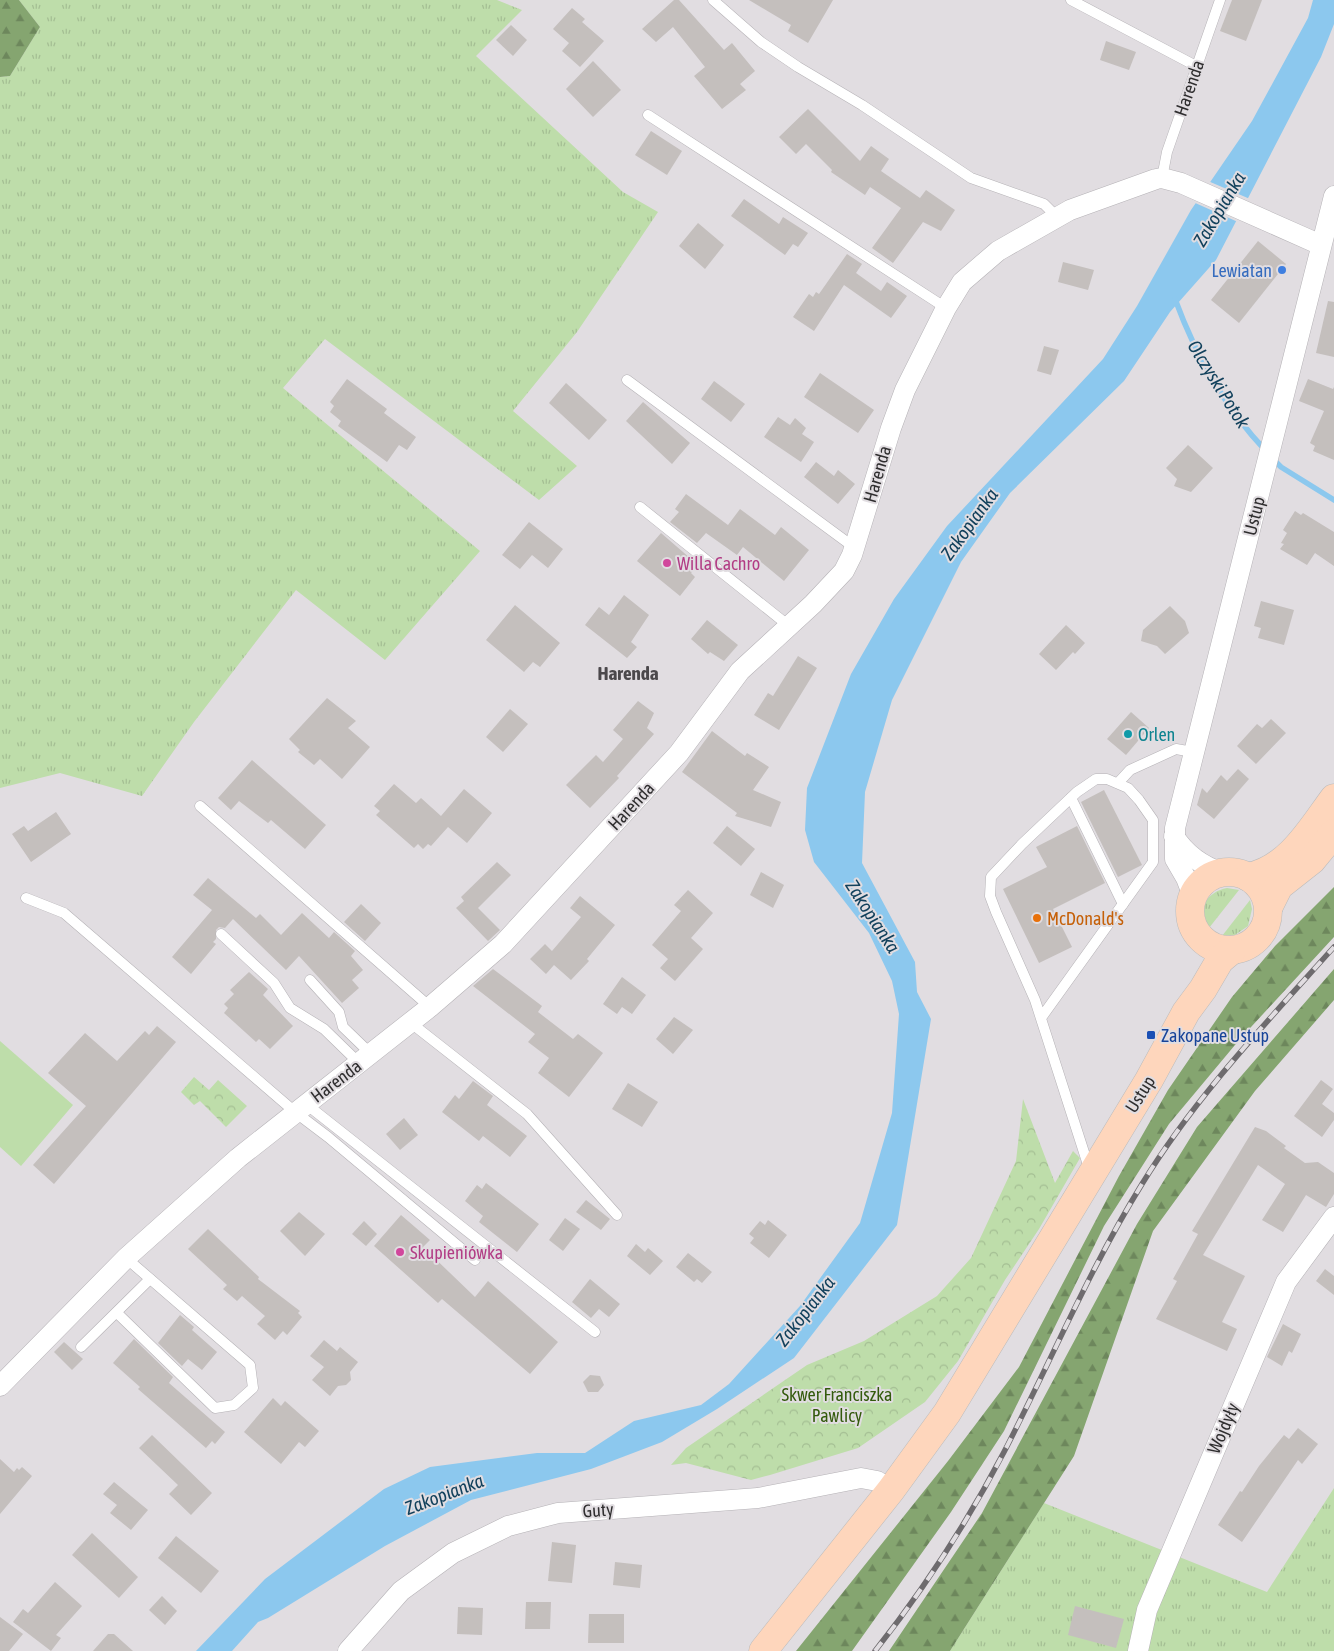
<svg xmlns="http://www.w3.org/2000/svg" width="1334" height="1651" viewBox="0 0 1334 1651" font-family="'Asap Condensed',sans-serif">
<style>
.grass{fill:url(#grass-tufts)}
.forest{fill:url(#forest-firs)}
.park{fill:url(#park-crowns)}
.pitch{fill:#beddaa}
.water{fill:#8cc8ee}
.pier{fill:#e1dde1}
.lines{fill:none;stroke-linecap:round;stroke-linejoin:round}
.stream{stroke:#8cc8ee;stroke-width:5.5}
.building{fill:#c4bfbd}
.service-casing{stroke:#b5b2b6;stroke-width:11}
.minor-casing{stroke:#b5b2b6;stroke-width:21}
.primary-casing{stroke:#bcbcbc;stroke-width:29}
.service{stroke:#fff;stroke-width:10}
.minor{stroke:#fff;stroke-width:20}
.primary{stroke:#fed6bc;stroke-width:28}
.rail-casing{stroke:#6e6b6e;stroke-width:5.5}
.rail{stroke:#e1dde1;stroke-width:4;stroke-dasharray:11;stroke-linecap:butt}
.shop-dot{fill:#3f7fe0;stroke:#e1dde1;stroke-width:2}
.hotel-dot{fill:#d1479c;stroke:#e1dde1;stroke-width:2}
.culture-dot{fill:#0f9aa8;stroke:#e1dde1;stroke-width:2}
.food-dot{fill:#e8710a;stroke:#e1dde1;stroke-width:2}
.transit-dot{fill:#1a4fb4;stroke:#e1dde1;stroke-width:2}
.labels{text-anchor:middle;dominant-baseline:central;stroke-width:4;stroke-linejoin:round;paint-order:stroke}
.street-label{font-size:18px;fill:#2f2e2f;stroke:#e1dde1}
.shop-label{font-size:18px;fill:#366cbe;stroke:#e1dde1;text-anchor:end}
.hotel-label{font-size:18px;fill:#b23c85;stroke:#e1dde1;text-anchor:start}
.culture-label{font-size:18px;fill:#0d838f;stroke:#e1dde1;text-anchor:start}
.food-label{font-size:18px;fill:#c56008;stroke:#e1dde1;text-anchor:start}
.transit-label{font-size:18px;fill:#164399;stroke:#e1dde1;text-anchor:start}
.park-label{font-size:18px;fill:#335a0c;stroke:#e1dde1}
.water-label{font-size:19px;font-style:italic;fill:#12415c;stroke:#e1dde1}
.neighbourhood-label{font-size:19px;font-weight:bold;fill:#4b484b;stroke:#e1dde1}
</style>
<defs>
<pattern id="grass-tufts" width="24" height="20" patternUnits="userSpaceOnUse" patternTransform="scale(1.25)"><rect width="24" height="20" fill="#beddaa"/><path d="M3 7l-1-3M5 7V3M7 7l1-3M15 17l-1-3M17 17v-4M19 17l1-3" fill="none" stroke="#a4be93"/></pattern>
<pattern id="forest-firs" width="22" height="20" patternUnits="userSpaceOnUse" patternTransform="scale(1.25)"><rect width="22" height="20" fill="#85a570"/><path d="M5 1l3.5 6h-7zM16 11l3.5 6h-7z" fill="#6d875c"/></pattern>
<pattern id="park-crowns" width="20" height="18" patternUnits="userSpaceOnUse" patternTransform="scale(1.25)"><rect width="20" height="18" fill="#beddaa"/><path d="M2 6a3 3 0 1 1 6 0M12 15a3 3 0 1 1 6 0" fill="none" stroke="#a4be93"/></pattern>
</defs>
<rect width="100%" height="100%" fill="#e1dde1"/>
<g class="grass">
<polygon points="19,0 497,0 522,10 476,56 623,192 658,212 577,332 513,411 577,466 539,500 325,339 283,388 480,551 385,660 296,590 194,722 142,796 60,773 0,788 0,77 10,76 40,27"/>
<path d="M1227,888L1239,890L1209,928C1193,911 1208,891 1227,888Z"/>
<polygon points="1250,900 1252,909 1248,926 1235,935 1222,936"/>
<polygon points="1334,1488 1334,1651 950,1651 1044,1503 1267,1592"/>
</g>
<g class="forest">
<polygon points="0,0 19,0 40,27 10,76 0,77"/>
<polygon points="1334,887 1334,937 1240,1039 1169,1124 1104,1226 1004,1431 951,1512 852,1651 796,1651 948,1461 1019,1367 1119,1176 1168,1090 1232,997 1275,946"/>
<polygon points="1334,969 1334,1000 1255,1091 1153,1231 1074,1456 950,1651 889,1651 982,1513 1137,1224 1197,1127"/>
</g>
<g class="park">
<polygon points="194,1077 209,1090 218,1080 247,1106 226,1127 200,1101 194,1105 181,1092"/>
<polygon points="1023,1099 1055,1183 1073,1151 1080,1158 1039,1229 1005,1280 958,1361 925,1402 858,1448 770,1475 751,1480 686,1463 671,1465 686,1448 807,1365 864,1341 937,1296 971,1258 1016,1161"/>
</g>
<polygon class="pitch" points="0,1041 73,1105 21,1166 0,1147"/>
<polygon class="water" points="1313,0 1334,0 1334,24 1321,57 1216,260 1170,312 1124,381 1010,493 961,562 892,700 865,792 862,863 915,962 917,992 931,1019 897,1225 794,1358 717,1409 662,1442 591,1469 471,1500 385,1546 268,1618 258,1622 232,1651 196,1651 265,1579 384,1489 430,1467 537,1453 585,1453 634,1421 701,1405 729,1384 800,1306 860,1223 892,1113 899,1014 892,981 869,933 814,862 805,830 807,788 851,674 894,599 947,526 1103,359 1137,306 1191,210 1252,121 1308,18"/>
<polygon class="pier" points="1208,181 1250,199 1238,222 1193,202"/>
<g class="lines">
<g class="stream">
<path d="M1175,299C1196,356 1224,407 1266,451"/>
<polyline points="1272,458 1281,467 1334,500"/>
</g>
</g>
<g class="building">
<polygon points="674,0 679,0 724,50 732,43 755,71 740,84 746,90 722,109 694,76 705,67 673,27 656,42 642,29"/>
<polygon points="749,0 833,0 808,43 788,31 791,25"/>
<polygon points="1232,0 1262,0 1246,41 1220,31"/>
<polygon points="572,8 585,19 582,22 604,41 580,67 562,51 569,43 553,29"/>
<polygon points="511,25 527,40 513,56 496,40"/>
<polygon points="1106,41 1136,52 1129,70 1100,60"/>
<polygon points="593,61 621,90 593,117 566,89"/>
<polygon points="808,109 860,161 871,146 889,159 881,171 920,198 926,190 955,210 941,231 923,222 893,263 872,248 901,208 870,187 865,195 831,172 832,170 806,144 796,154 779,137"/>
<polygon points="651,131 682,151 667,175 635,155"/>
<polygon points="744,199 779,224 783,217 808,233 798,247 793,244 785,255 731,216"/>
<polygon points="698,223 724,245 705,269 679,246"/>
<polygon points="1258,241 1286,264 1239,323 1211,300"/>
<polygon points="847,254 862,264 856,273 881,291 887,282 907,296 891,318 844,285 814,331 793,317 809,294 813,297 816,292 819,294"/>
<polygon points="1063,262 1094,270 1088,290 1058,282"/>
<polygon points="1328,301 1334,302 1334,357 1316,353"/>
<polygon points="1044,346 1059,350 1051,375 1037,371"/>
<polygon points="820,373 874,410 858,433 804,397"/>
<polygon points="347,379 387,409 384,413 416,437 407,450 399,445 387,462 338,426 341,421 330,412 334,406 330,402"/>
<polygon points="1308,379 1333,389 1334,387 1334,460 1313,451 1315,446 1310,443 1324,411 1299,401"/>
<polygon points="714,381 745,404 731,422 701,399"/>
<polygon points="566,383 607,420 589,440 549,403"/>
<polygon points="643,402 690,443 672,464 626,421"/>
<polygon points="778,417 790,425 795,418 806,428 802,434 814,442 801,462 764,437"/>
<polygon points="1188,445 1213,468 1191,492 1174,486 1177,479 1166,468"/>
<polygon points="816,462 834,476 838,470 855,484 838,504 804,477"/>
<polygon points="686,494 728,525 740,509 775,535 781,527 809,550 784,581 743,547 737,555 706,533 697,543 670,522 679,512 675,509"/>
<polygon points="1295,511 1301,515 1303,513 1334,532 1334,566 1315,553 1307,565 1280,549 1284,544 1281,543 1287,533 1283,530"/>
<polygon points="529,522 563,549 548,568 532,555 520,569 502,555"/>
<polygon points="661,533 698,565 691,573 695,577 680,596 637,561"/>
<polygon points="624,595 649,615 631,642 637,647 627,658 585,625 599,607 609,615"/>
<polygon points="1261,601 1294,610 1284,645 1258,638 1261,628 1254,626"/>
<polygon points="515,605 560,643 540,667 533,662 524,672 486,640"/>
<polygon points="1170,606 1185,621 1189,633 1165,654 1157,646 1141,641 1143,630"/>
<polygon points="707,620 738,645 724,661 710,652 708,654 691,639"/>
<polygon points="1066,625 1085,643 1075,654 1073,652 1056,670 1039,654"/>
<polygon points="798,656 817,668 779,730 754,715 768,693 773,696"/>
<polygon points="327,698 356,721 348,728 370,747 342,779 320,759 314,765 298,752 300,750 289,739"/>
<polygon points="638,701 654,713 647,728 654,734 617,776 619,778 590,808 566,785 596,755 603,762 623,739 613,730"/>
<polygon points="510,709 528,724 503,752 486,737"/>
<polygon points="1131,712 1149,728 1126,755 1107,739"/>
<polygon points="1271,719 1286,733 1256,764 1237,746 1257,724 1262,728"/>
<polygon points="712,731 745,756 747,753 769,767 753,790 781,802 771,827 735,816 737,813 682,772"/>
<polygon points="252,760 326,825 305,849 271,820 268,823 239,801 231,810 218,798"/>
<polygon points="1238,769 1249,779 1214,819 1197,805 1202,788 1207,793 1221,775 1227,781"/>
<polygon points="394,784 416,803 421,798 441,816 464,789 492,813 467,843 448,827 431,846 428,844 423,849 418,844 414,848 376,815 380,811 374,806"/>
<polygon points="1104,790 1142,865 1118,877 1081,802"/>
<polygon points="56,812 71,834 31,862 12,834 24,826 28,831"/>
<polygon points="727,826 755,849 741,866 713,843"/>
<polygon points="1077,826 1105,883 1053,909 1072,947 1039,963 1003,889 1047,867 1036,847"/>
<polygon points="497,862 511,875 478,908 500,930 488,941 456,908 464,901 461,897"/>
<polygon points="761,872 784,885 773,908 750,895"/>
<polygon points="208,878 256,918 260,914 281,935 302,913 329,938 334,932 355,951 351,956 363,970 352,980 359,988 342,1003 299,956 286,970 233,919 225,928 219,927 216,930 216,939 213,942 216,944 191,974 172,957 212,910 193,895"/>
<polygon points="688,890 713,913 691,938 703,949 675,981 660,968 668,959 652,945 681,911 674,905"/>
<polygon points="580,896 615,925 587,959 589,961 571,980 554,965 546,974 530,959 545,944 552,951 581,917 570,908"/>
<polygon points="361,904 381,923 365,941 344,922"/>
<polygon points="493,969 542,1006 538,1012 573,1039 578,1034 603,1053 569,1097 538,1073 549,1058 528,1042 535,1034 473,986"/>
<polygon points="249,972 268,989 263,995 293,1026 270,1049 259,1039 256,1042 224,1013 228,1008 224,1004 234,994 230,990"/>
<polygon points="622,977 646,995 632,1014 622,1007 617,1014 603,1004"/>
<polygon points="674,1017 693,1030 673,1054 656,1039"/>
<polygon points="157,1026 176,1042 54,1184 33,1165 86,1106 48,1073 85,1033 117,1061 145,1031 149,1035"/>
<polygon points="1321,1080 1333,1089 1322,1104 1334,1113 1334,1120 1322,1137 1294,1116"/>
<polygon points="473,1081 493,1096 487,1105 527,1136 510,1157 483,1136 479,1141 442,1112 455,1095 459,1099"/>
<polygon points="628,1083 658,1102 642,1127 612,1109"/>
<polygon points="404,1118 418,1135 400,1150 386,1134"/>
<polygon points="1255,1127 1266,1131 1286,1146 1284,1148 1305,1163 1318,1162 1334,1173 1334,1194 1326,1207 1306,1195 1283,1232 1262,1220 1285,1184 1258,1165 1203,1255 1245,1276 1222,1322 1237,1329 1227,1351 1156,1319 1177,1281 1173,1279 1198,1234 1192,1231"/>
<polygon points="486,1183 539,1224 517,1252 479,1222 483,1216 465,1201 477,1185 482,1189"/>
<polygon points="586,1200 610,1219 601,1230 576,1212"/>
<polygon points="299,1212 325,1234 305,1256 280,1231"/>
<polygon points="401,1215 430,1240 423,1247 475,1297 488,1281 558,1342 530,1374 442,1299 438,1303 374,1246"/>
<polygon points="565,1218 580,1229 563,1251 549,1240"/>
<polygon points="768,1220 787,1235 769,1258 750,1243 754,1238 749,1234 760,1221 765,1225"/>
<polygon points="364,1221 377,1234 366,1246 352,1234"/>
<polygon points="208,1229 259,1277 258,1279 300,1311 298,1313 302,1317 287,1335 283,1331 275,1340 257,1324 265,1316 242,1296 237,1301 223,1289 227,1285 188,1249"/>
<polygon points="636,1244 645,1252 648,1248 663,1261 650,1275 627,1256"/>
<polygon points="688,1253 712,1272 702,1283 697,1279 694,1282 676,1267"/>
<polygon points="1325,1269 1334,1276 1334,1295 1316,1281"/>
<polygon points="590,1279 620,1304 609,1317 599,1309 591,1318 572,1302"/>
<polygon points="180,1315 194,1327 192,1330 217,1352 202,1370 188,1359 182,1366 158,1343"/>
<polygon points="1283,1324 1301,1334 1292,1353 1289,1351 1282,1366 1267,1357"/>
<polygon points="134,1339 173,1377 169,1383 225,1432 215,1444 212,1441 206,1448 138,1389 140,1387 113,1363"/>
<polygon points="324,1340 337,1351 340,1347 358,1362 350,1372 351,1380 346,1385 338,1386 330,1396 312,1380 324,1367 310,1356"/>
<polygon points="64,1342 83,1359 72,1370 54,1352"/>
<polygon points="590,1375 600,1376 604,1385 598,1392 588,1392 583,1382"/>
<polygon points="273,1398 281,1406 285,1401 319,1431 305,1447 299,1442 281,1464 244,1432"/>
<polygon points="1298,1428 1318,1444 1302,1464 1298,1460 1242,1542 1218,1525 1240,1491 1242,1492 1259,1466 1284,1435 1289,1439"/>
<polygon points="152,1435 212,1493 191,1515 169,1494 178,1485 139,1448"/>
<polygon points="0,1459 14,1472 17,1468 19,1470 22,1467 32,1476 0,1514"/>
<polygon points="114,1482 148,1510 131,1530 110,1513 117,1505 103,1494"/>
<polygon points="92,1533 138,1577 119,1598 72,1555"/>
<polygon points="176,1536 219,1571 201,1593 158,1558"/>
<polygon points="552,1542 576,1545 572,1583 548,1581"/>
<polygon points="615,1562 642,1565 640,1588 613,1585"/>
<polygon points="55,1582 82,1606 56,1635 61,1638 51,1651 13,1622 23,1609 28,1613"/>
<polygon points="162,1596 177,1611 165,1625 149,1610"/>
<polygon points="526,1602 551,1602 550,1629 525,1629"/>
<polygon points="1075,1606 1124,1619 1116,1648 1068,1635"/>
<polygon points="458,1607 483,1608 482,1635 457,1634"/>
<polygon points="589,1614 624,1614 624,1643 588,1643"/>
<polygon points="0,1617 23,1634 9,1651 0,1651"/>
<polygon points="108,1634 114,1634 133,1651 93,1651"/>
</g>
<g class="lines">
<g class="service-casing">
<g id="service">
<polyline points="713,0 761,42 798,67 862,105 971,178 1044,204 1057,217"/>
<polyline points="1071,0 1196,66"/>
<polyline points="648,115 946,308"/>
<polyline points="1162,178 1167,152 1220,0"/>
<polyline points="627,380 855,548"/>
<polyline points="640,507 789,626"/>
<polyline points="1118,783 1130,770 1176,749 1193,752"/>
<polyline points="1071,798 1123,904"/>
<polyline points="200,806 430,1007"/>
<polyline points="26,898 64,913 295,1112 328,1137 475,1260"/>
<polyline points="221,934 274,983 290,1008 324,1029 359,1063"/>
<polyline points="310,980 339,1012 343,1027 371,1054"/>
<polyline points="1041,1018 1153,862 1153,820 1139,800 1128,788 1107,779 1096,779 1077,792 1022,844 991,877 990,896 996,912 1035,1000 1090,1171"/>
<polyline points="411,1023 527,1114 617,1215"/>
<polyline points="306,1104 595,1332"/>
<polyline points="117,1313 215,1408 234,1405 253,1388 250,1365 126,1258"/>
<polyline points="81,1347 150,1279"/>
</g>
</g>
<g class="minor-casing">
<g id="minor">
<path d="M1174,836C1186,855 1202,866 1223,873"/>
<polyline points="1193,896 1186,878 1175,859 1175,828 1334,196"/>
<polyline points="0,1386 126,1258 238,1158 430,1007 503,944 679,753 740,671 813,604 844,571 852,555 891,428 905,390 946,308 962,282 998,251 1070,210 1156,179 1162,178 1181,183 1321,245"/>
<polyline points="348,1651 401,1591 453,1553 508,1526 558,1513 758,1498 861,1478 877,1481 891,1490"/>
<polyline points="1138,1651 1147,1610 1286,1282 1334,1217"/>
</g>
</g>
<g class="primary-casing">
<g id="primary">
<circle cx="1229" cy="911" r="39"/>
<path d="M1248,877C1289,869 1311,829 1334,798"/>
<polyline points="1269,906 1279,886 1312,860 1334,833"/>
<polyline points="763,1651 891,1490 947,1413 1149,1080 1186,1012 1203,989 1220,960 1232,950"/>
</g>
</g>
<use href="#service" class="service"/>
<use href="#minor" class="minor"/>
<use href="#primary" class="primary"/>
<g class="rail-casing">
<path id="rail" d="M875,1651C924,1589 967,1523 1004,1452C1050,1363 1089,1270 1142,1184C1195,1097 1266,1023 1334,947"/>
</g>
<use href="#rail" class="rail"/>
</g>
<circle class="shop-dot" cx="1282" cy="270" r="5"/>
<g class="hotel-dot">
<circle cx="667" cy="563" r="5"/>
<circle cx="400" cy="1252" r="5"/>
</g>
<circle class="culture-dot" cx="1128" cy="734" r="5"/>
<circle class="food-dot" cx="1037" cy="918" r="5"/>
<rect class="transit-dot" x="1146" y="1030" width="10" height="10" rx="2.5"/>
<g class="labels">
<g class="street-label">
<text transform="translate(1189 88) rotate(-71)">Harenda</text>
<text transform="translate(877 474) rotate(-74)">Harenda</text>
<text transform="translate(1254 516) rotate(-76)">Ustup</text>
<text transform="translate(631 806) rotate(-47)">Harenda</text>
<text transform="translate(336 1081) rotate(-37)">Harenda</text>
<text transform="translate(1140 1094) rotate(-58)">Ustup</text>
<text transform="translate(1223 1428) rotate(-67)">Wojdyły</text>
<text transform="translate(598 1510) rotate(-4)">Guty</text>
</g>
<g class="shop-label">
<text x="1272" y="270">Lewiatan</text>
</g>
<g class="hotel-label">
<text x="677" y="563">Willa Cachro</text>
<text x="410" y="1252">Skupieniówka</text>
</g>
<g class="culture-label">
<text x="1138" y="734">Orlen</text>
</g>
<g class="food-label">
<text x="1047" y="918">McDonald's</text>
</g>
<g class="transit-label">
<text x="1161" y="1035">Zakopane Ustup</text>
</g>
<g class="park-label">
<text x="837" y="1394">Skwer Franciszka<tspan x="837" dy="21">Pawlicy</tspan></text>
</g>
<g class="water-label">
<text transform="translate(1219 209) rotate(-59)">Zakopianka</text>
<text transform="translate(1219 384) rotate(58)">Olczyski Potok</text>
<text transform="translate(969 524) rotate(-54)">Zakopianka</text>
<text transform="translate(873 916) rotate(57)">Zakopianka</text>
<text transform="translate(805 1311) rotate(-52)">Zakopianka</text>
<text transform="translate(444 1494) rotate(-21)">Zakopianka</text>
</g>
<g class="neighbourhood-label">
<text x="628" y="673">Harenda</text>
</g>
</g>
</svg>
